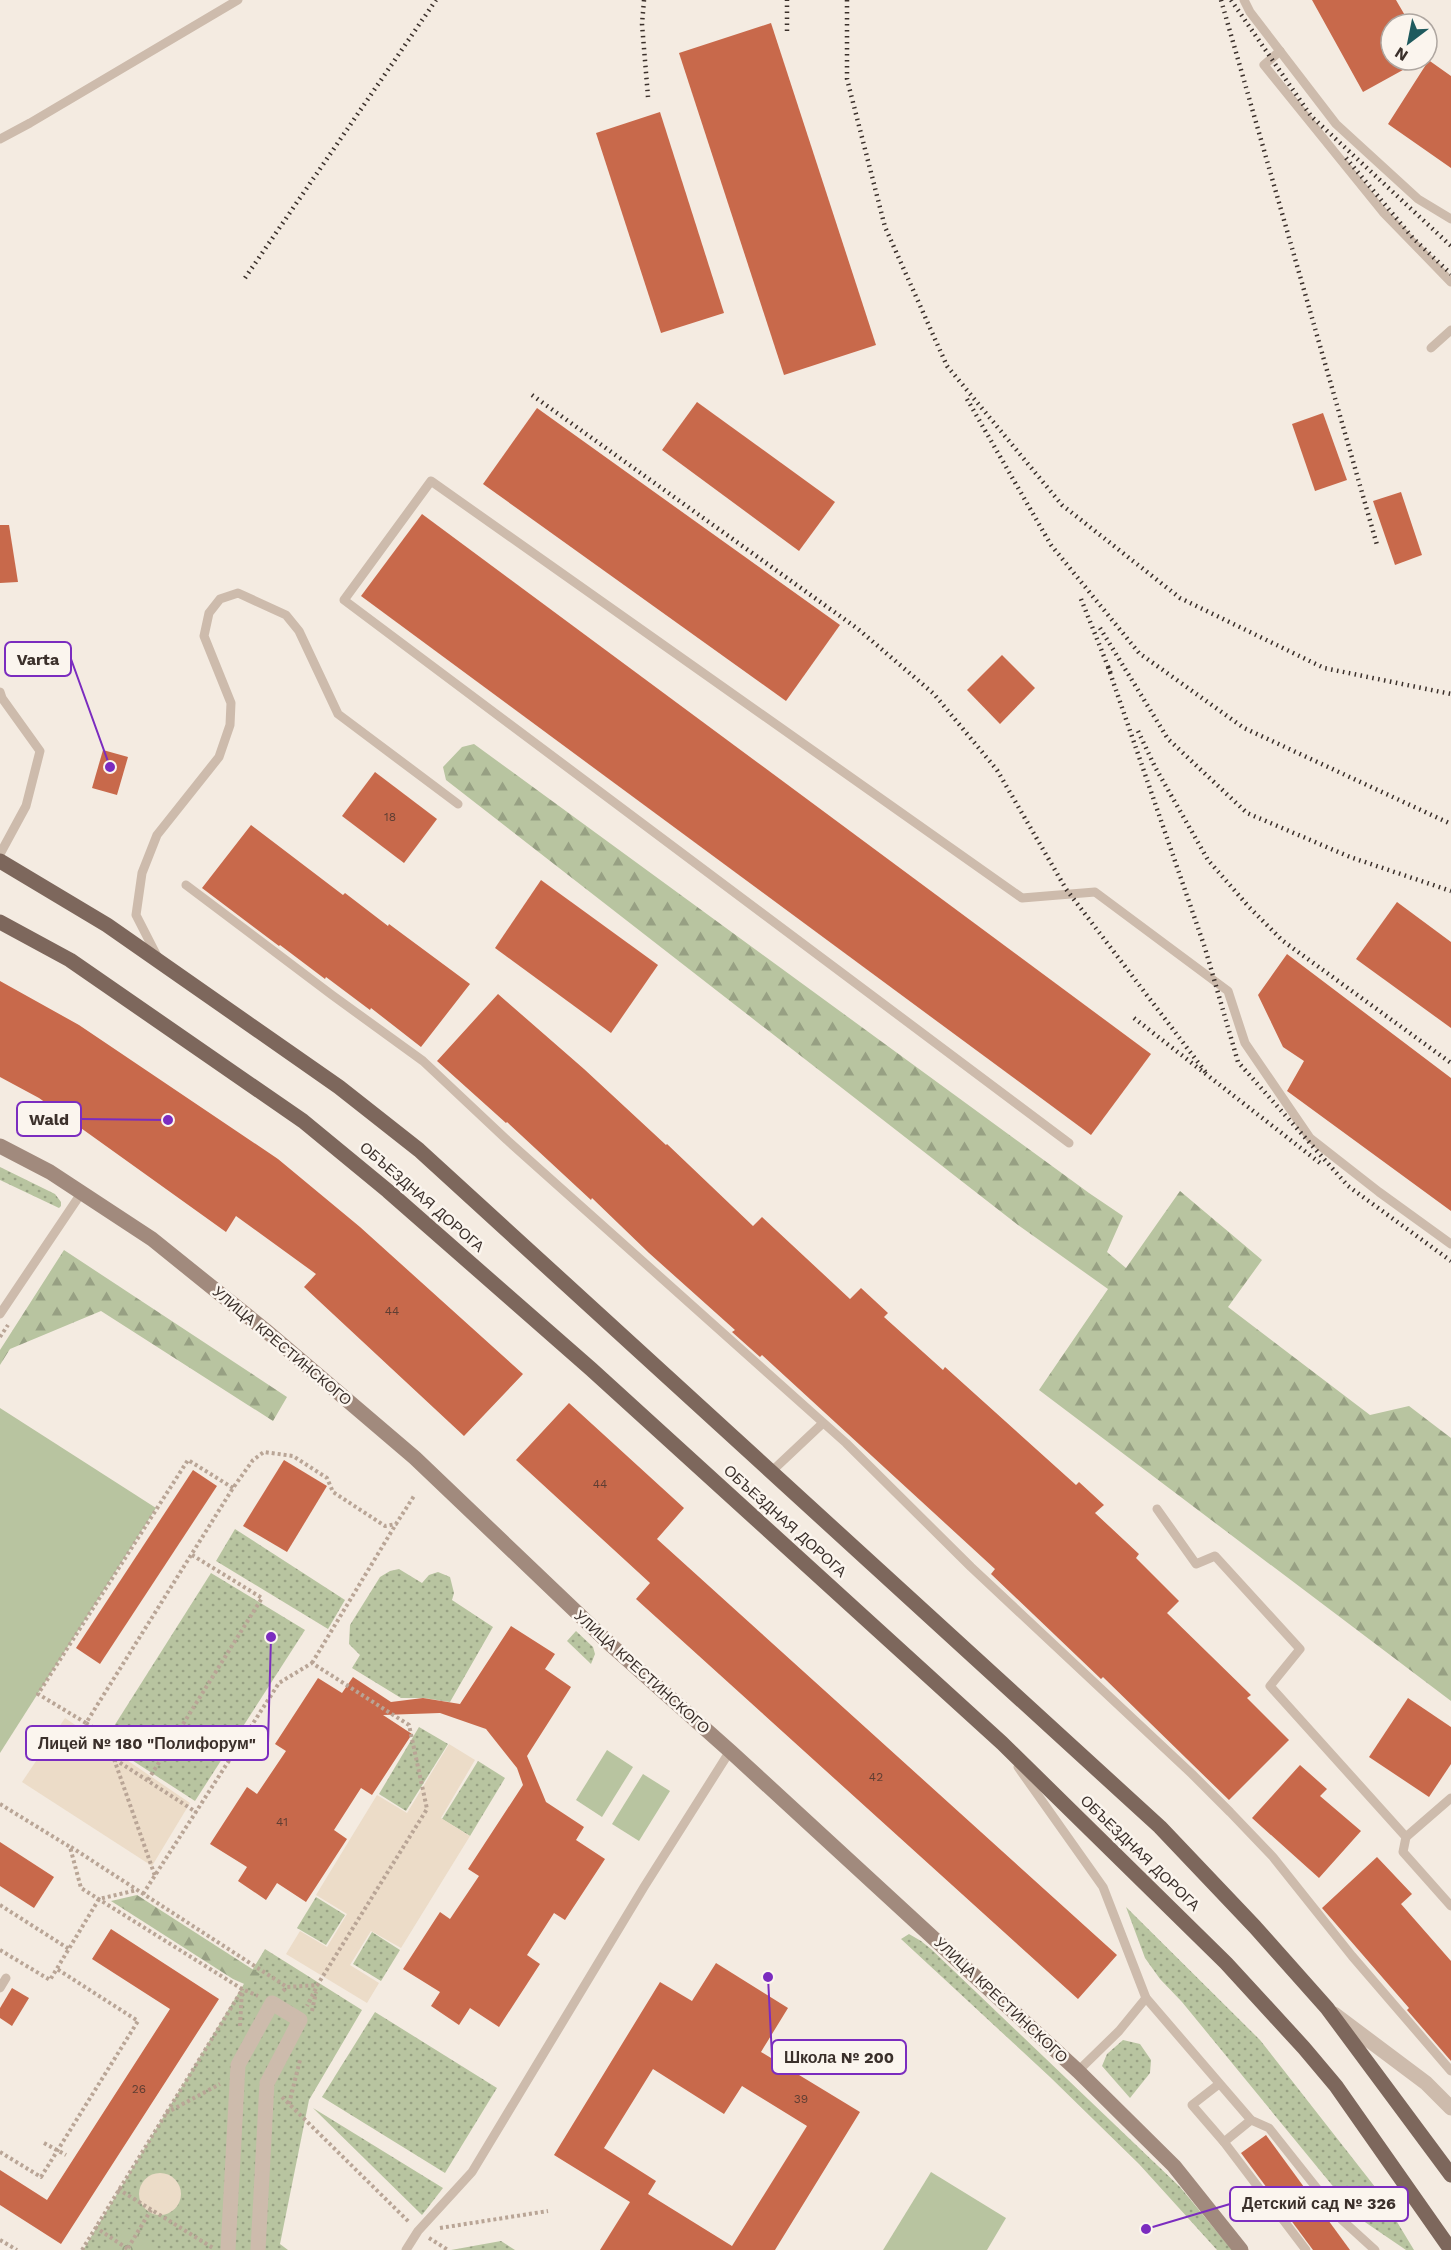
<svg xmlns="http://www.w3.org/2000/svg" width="1451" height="2250" viewBox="0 0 1451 2250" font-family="'Work Sans',sans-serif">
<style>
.grass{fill:url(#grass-dots)}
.forest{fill:url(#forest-firs)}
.park{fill:url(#park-crowns)}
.pitch{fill:#b8c4a0}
.plaza{fill:#ecdcc8}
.building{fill:#c8694b;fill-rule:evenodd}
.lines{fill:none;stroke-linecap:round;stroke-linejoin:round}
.path{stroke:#b9a596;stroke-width:4;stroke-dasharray:3 3;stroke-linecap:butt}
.lane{stroke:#cdbbac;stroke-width:9}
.street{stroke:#cdbbac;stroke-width:15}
.secondary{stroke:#a18a7d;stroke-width:15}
.primary{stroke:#7d675c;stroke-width:15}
.rail{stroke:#3b302b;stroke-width:4.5;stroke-dasharray:1.5 4.5;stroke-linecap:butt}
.labels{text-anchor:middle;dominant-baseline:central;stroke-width:5;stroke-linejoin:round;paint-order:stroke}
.number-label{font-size:12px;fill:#5e3e33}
.street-label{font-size:15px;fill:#3b302b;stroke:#fbf5ee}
.leader{fill:none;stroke:#7b2cbf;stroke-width:2}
.callout-dot{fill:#7b2cbf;stroke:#fbf5ee;stroke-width:2}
.callout{fill:#fbf5ee;stroke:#7b2cbf;stroke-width:2}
.callout-label{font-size:16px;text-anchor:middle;font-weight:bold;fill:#3b302b}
</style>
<defs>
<pattern id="grass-dots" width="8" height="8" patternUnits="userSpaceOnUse" patternTransform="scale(1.5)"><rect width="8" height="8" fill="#b8c4a0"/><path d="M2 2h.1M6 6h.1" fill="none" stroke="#97a083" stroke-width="1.8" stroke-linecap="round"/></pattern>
<pattern id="forest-firs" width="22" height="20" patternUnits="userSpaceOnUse" patternTransform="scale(1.5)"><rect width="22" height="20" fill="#b8c4a0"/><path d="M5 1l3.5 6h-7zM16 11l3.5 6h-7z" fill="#97a083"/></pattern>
<pattern id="park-crowns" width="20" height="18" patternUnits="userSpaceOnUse" patternTransform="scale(1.5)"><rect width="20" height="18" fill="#b8c4a0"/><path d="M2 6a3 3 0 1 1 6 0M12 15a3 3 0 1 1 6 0" fill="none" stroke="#97a083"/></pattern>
</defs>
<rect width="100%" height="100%" fill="#f4ebe1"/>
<g class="grass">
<polygon points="0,1167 55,1194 61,1202 61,1206 59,1208 0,1180"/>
<polygon points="235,1529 345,1600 328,1629 216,1561"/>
<polygon points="399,1569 422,1583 429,1575 438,1572 450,1577 454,1593 452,1600 493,1627 450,1702 424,1698 401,1698 352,1668 360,1655 349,1644 350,1625 380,1577 390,1571"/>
<polygon points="211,1573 305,1630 195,1801 104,1742"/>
<polygon points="576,1631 593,1647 595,1654 591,1664 567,1641"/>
<polygon points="419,1727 448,1744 406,1811 379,1794"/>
<polygon points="478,1761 505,1778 470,1836 442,1819"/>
<polygon points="316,1897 345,1915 326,1945 297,1928"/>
<polygon points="1126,1907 1260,2040 1379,2192 1414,2250 1406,2250 1359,2218 1182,2002 1160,1979 1145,1958"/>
<polygon points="372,1932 400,1950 381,1981 353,1964"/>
<polygon points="909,1934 921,1941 931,1949 1180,2187 1232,2250 1217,2250 1139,2164 1050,2077 901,1939"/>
<polygon points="265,1949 362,2010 309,2100 280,2244 288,2250 83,2250"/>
<polygon points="375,2012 497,2088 445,2173 322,2097"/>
<polygon points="1123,2040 1140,2044 1151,2060 1150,2073 1130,2098 1102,2066 1107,2054"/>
<polygon points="313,2108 443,2188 422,2215"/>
<polygon points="501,2241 515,2250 451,2250"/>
</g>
<g class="forest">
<polygon points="474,744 1089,1193 1123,1216 1107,1252 1126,1268 1180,1191 1262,1260 1228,1307 1370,1415 1409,1406 1451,1438 1451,1701 1039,1390 1108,1289 1018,1225 446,780 443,767 462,747"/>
<polygon points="64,1250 287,1397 273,1421 101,1311 10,1349 0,1365 0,1350"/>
<polygon points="137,1895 260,1974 251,1987 233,1979 111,1901"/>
</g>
<path class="park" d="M124,2229C138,2229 147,2236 150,2250H106L111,2237Z"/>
<g class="pitch">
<polygon points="0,1408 156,1508 0,1753"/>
<polygon points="607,1750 633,1767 602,1817 576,1800"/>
<polygon points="643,1774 670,1791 639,1841 612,1824"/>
<polygon points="931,2172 1006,2218 987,2250 883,2250"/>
</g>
<g class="plaza">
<polygon points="65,1718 190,1803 152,1866 22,1782"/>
<polygon points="449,1744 475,1760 441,1818 470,1836 401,1948 371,1931 350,1965 379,1983 367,2003 286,1954 300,1931 327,1947 347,1914 316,1895 377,1795 407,1813"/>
<circle cx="160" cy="2194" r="21"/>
</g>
<g class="building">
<polygon points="1312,0 1396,0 1410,24 1391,24 1391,60 1421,60 1363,92"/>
<polygon points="771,23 876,345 784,375 679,53"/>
<polygon points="1427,59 1451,76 1451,168 1388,124 1427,63"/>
<polygon points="660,112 724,313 661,333 596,133"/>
<polygon points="697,402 835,502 799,551 662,450"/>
<polygon points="537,408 840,625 786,701 483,484"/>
<polygon points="1323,413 1347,480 1315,491 1292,424"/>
<polygon points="1401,492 1422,555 1395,565 1373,501"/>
<polygon points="422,514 1151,1054 1091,1135 361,596"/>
<polygon points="0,525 9,525 18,582 0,583"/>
<polygon points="1002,655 1035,688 1000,724 967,690"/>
<polygon points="103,750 128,757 117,795 92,788"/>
<polygon points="375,772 437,819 404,863 342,816"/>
<polygon points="251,825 343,895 345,893 388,926 389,924 470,984 421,1047 371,1008 370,1010 326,977 325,979 280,945 279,946 202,888"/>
<polygon points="541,880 658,965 611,1033 495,948"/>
<polygon points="1397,902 1451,942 1451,1028 1356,959"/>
<polygon points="1287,954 1451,1078 1451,1211 1287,1091 1304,1061 1283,1047 1258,995"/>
<polygon points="0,981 79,1025 278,1159 360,1227 523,1374 464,1436 304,1287 316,1274 236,1216 226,1232 39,1098 0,1077"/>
<polygon points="498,994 584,1069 666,1145 667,1144 753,1226 762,1217 850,1299 861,1288 888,1313 884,1317 943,1370 945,1367 1076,1485 1079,1482 1104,1505 1095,1513 1139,1554 1136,1558 1179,1601 1167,1613 1251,1695 1247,1698 1289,1740 1229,1800 1103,1677 1101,1679 991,1574 995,1569 762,1355 760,1357 732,1332 735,1330 649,1253 592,1198 591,1200 507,1122 506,1123 437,1061"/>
<polygon points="569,1403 684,1508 657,1539 1117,1955 1078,1999 636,1599 650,1583 516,1460"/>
<polygon points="284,1460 327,1486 287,1552 243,1526"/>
<polygon points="193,1470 217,1486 100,1664 76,1648"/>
<polygon points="511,1626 555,1654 545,1669 571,1687 527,1756 546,1802 584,1827 576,1840 605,1859 565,1920 554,1913 527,1955 540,1964 499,2027 470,2008 459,2025 431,2006 440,1992 403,1969 440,1912 450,1919 479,1876 468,1869 523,1785 517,1768 486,1729 440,1713 383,1715 412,1734 372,1795 361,1788 334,1830 347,1839 306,1902 277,1883 266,1900 238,1881 247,1867 210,1844 247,1787 257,1794 286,1751 275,1744 318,1678 342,1693 353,1677 391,1702 423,1698 460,1704"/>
<polygon points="1408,1698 1451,1727 1451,1764 1429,1797 1369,1757"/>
<polygon points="1300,1765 1327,1789 1320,1796 1361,1831 1319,1878 1252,1818"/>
<polygon points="0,1842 54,1877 34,1908 0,1886"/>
<polygon points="1377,1857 1412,1894 1401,1904 1451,1961 1451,2061 1407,2010 1409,2008 1322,1908"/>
<polygon points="111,1929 219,1999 61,2244 0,2205 0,2170 47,2200 170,2009 92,1959"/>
<path d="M716,1963L788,2008L761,2052L860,2112L775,2250H600L630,2202L554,2155L660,1982L692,2001ZM653,2069L724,2114L742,2086L807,2126L732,2246L648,2194L656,2181L604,2148Z"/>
<polygon points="12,1988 29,1998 12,2026 0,2018 0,2008"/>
<polygon points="1266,2135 1350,2250 1313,2250 1241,2153"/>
</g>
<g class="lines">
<g class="path">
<polyline points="0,1337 8,1325"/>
<polyline points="233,1488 188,1460 38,1694 86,1723 233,1488 253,1460 264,1452 293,1456 327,1478 333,1492 385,1526 396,1524 414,1496"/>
<polyline points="312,1663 396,1524"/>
<polyline points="86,1723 108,1737 99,1749 196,1812"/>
<polyline points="114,1759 155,1876"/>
<polyline points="148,1780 262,1598 192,1555"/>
<polyline points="0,1804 70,1847 81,1888 242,1989 258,1996"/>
<polyline points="71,1847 287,1987"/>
<polyline points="143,1894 279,1683 312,1663 409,1725 427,1809 318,1984 307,2006"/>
<polyline points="0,1905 69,1949"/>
<polyline points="0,1950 50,1980 99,1899 137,1890"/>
<polyline points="283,1991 287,1987 318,1985"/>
<polyline points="312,2011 316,1992"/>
<polyline points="240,2026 242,1989"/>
<polyline points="282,2097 409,2222"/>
<polyline points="289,2104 300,2060"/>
<polyline points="166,2113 220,2084"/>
<polyline points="44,2143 66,2155"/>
<polyline points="0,2152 41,2177 138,2021 57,1969"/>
<polyline points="118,2189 213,2248"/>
<polyline points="95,2227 128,2249"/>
<polyline points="440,2228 548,2211"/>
<polyline points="429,2238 448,2250"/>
<polyline points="0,2240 17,2250"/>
<polyline points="128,2248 151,2210"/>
<polyline points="82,2250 242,1990"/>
</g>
<g class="lane">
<polyline points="1244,0 1250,12 1336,124 1418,199 1451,219"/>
<polyline points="1280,51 1264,65 1383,212 1451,282"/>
<polyline points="0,139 30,123 238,0"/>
<polyline points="1431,348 1451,330"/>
<polyline points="0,692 2,698 40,751 26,806 0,854"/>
<polyline points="186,885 332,995 423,1061 507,1140 846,1443 971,1567 1192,1774 1230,1812 1273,1857 1352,1956 1451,2071"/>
<polyline points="158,958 136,915 142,873 157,835 219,757 230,725 231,703 204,636 209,613 220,599 238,593 286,615 299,631 338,714 458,804"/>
<polyline points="1069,1143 344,600 431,481 1022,898 1095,892 1228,991 1245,1043 1310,1138 1379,1192 1451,1244"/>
<polyline points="0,1314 82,1192"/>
<polyline points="772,1471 823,1423"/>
<polyline points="1157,1509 1196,1564 1215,1556 1300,1649 1270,1686 1406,1837 1403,1852 1451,1906"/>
<polyline points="1018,1767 1103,1887 1146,1998 1251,2120 1269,2128 1342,2220 1375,2250"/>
<polyline points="1406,1837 1451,1798"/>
<polyline points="0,1988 6,1978"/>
<polyline points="1078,2071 1119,2031 1146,1998"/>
<polyline points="1219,2084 1192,2105 1224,2142 1251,2120"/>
<polyline points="1224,2142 1306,2250"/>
<polyline points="406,2250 418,2231 472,2172 644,1887 730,1751"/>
</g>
<g class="street">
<polyline points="1334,2014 1426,2083 1451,2108"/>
<polyline points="228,2250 238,2065 272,2003 300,2020 267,2083 258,2250"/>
</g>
<polyline class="secondary" points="0,1146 50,1172 152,1239 265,1330 415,1458 612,1646 730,1751 1078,2071 1174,2166 1241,2250"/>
<g class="primary">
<polyline points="0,861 107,925 339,1087 419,1150 1160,1827 1255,1927 1327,2008 1451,2175"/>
<polyline points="0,922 70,960 303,1121 388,1191 591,1369 1002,1743 1226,1963 1304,2048 1336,2086 1451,2250"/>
</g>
<g class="rail">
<polyline points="644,0 642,24 648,97"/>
<polyline points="847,0 847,79 885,227 947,366 1062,505 1180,598 1324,668 1451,694"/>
<polyline points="1221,0 1377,545"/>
<polyline points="1231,0 1311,116 1451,246"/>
<polyline points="787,31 787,0"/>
<polyline points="1346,158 1413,238 1451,274"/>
<polyline points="245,278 436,0"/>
<polyline points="532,395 858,629 934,694 997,770 1066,889 1207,1074"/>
<polyline points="967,399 1051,545 1139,653 1244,728 1451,824"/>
<polyline points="1081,599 1111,674"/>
<polyline points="1100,628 1168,739 1247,813 1350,857 1451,891"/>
<polyline points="1108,667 1205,948 1238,1062 1348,1186 1451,1261"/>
<polyline points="1138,731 1155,767 1208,860 1249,907 1283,941 1451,1063"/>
<polyline points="1134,1018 1320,1163"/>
</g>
</g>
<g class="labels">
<g class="number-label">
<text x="390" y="817">18</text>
<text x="392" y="1311">44</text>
<text x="600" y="1484">44</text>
<text x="876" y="1777">42</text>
<text x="282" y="1822">41</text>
<text x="139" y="2089">26</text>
<text x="801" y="2099">39</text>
</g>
<g class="street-label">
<text transform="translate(422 1197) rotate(41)">ОБЪЕЗДНАЯ ДОРОГА</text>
<text transform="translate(282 1346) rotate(40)">УЛИЦА КРЕСТИНСКОГО</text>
<text transform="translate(785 1521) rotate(42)">ОБЪЕЗДНАЯ ДОРОГА</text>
<text transform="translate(642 1672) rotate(42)">УЛИЦА КРЕСТИНСКОГО</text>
<text transform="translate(1140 1853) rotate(44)">ОБЪЕЗДНАЯ ДОРОГА</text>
<text transform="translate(1001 2000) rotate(43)">УЛИЦА КРЕСТИНСКОГО</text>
</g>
</g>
<path class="leader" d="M110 767L71 659M168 1120L81 1119M271 1637L268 1743M768 1977L772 2057M1146 2229L1230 2204"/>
<g class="callout-dot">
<circle cx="110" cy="767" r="6"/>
<circle cx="168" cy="1120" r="6"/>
<circle cx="271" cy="1637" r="6"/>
<circle cx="768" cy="1977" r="6"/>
<circle cx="1146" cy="2229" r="6"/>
</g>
<g class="callout">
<rect x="5" y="642" width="66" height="34" rx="6"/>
<rect x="17" y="1102" width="64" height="34" rx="6"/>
<rect x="26" y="1726" width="242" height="34" rx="6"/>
<rect x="772" y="2040" width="134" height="34" rx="6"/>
<rect x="1230" y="2187" width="178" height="34" rx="6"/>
</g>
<g class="callout-label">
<text x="38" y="665">Varta</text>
<text x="49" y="1125">Wald</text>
<text x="147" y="1749">Лицей № 180 "Полифорум"</text>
<text x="839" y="2063">Школа № 200</text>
<text x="1319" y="2209">Детский сад № 326</text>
</g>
<g transform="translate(1409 42) rotate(212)"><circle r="28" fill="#fbf5ee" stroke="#aea6a0" stroke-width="1.5"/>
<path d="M0-4.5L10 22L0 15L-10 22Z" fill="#1f5a5e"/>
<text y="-9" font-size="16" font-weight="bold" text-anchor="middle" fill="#3b302b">N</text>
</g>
</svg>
